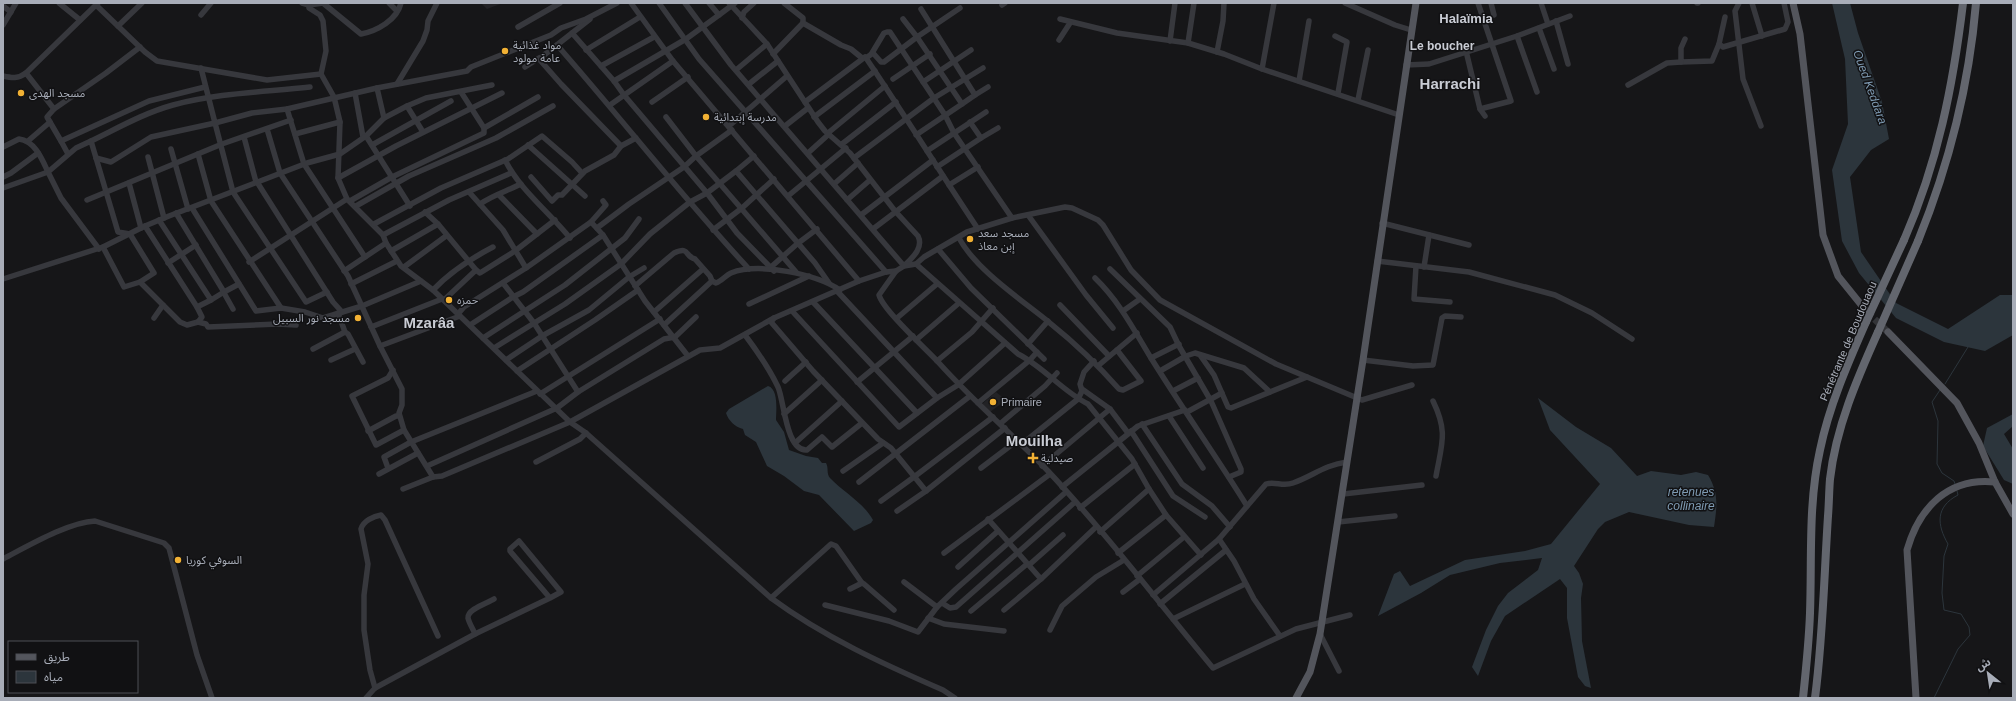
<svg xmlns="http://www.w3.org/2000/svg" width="2016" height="701" viewBox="0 0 2016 701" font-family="Arial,'Noto Sans Arabic',sans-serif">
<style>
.built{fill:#222225}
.water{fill:#2c353c}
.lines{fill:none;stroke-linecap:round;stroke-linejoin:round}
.stream{stroke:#2c353c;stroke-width:1}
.major-tunnel{stroke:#333438;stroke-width:7;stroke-dasharray:7 3.5;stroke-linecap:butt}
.minor{stroke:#37383d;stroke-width:5.5}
.major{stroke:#53555c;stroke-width:7}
.highway{stroke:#63666e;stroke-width:8}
.highway-bridge{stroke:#63666e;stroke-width:8}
.poi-dot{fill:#f2b134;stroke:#111113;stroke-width:1.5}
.labels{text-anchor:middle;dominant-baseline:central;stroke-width:3;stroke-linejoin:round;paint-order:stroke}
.poi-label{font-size:11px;fill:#a8adb8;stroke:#111113;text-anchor:start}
.street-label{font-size:11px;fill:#a8adb8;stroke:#111113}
.neighbourhood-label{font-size:12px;font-weight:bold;fill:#c9ccd4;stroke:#111113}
.water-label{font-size:12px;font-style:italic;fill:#7f9bb3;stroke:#111113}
.quarter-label{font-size:13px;font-weight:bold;fill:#c9ccd4;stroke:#111113}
.district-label{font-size:15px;font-weight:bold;fill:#c9ccd4;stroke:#111113}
</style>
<rect width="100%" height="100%" fill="#161618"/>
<g class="built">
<polygon points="481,3 503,3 487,9"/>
<polygon points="996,392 1006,400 990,412 982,404"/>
</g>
<g class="water">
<polygon points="1832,3 1850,3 1858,33 1882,102 1889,139 1871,150 1850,177 1861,252 1896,303 1948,329 2000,295 2013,295 2013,335 1985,351 1944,342 1896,318 1859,273 1842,241 1832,170 1848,124 1845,59"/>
<path d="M768,386C779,389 776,412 776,420L784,432L789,450L806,456L818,458L822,463H826C829,468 826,473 830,478C843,492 863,502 873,520L871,523L854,531L819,495L804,491L784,476L767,466L756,442L745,435L743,429C735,427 728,420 726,413L729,409Z"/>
<path d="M1538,398L1576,427L1611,448L1637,476L1651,471L1681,475L1696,472L1708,475C1719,493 1717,507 1714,527L1689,525L1629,512L1605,522L1598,529L1574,566L1579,573L1583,584L1581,598L1582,641L1591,688L1585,686L1578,677L1567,618V588L1560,579L1505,616L1491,641L1478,676L1472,667L1486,630L1498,606L1508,593L1538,570L1542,558L1500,563L1450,575L1421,593L1378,616L1394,574L1400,571L1410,586L1465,560L1525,551L1551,544L1600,484L1550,430Z"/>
<polygon points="2013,414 2013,426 2004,434 2013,449 2013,484 2004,480 1983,446 1987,428"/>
</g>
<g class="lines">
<g class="stream">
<polyline points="1945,384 1968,347"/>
<polyline points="1940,390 1932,402 1938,421 1937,464 1942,473 1954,481 1955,484"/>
<path d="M1934,698L1958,649L1970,635L1969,627L1961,614L1944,610L1942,593L1944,556L1948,544C1937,525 1935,507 1958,495L1957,491"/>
</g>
<polyline class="major-tunnel" points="1867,312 1888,332"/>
<g class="minor">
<polyline points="59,3 80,20"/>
<path d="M302,3L309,5L323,3L361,34C377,31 397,20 401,3"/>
<polyline points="389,3 397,11"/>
<polyline points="631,3 673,61 859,281"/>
<polyline points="659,3 699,59 886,272"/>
<path d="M685,3L731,65L904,266C912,258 924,248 918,236L895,211L850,153L825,131L818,122L767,44L729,3"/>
<polyline points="784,3 803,18 803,23 841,45 851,49 862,58"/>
<polyline points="1345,3 1395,25 1411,30"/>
<polyline points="1478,3 1511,101 1480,109"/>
<polyline points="1491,3 1494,15"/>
<polyline points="1541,3 1548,24"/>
<polyline points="1697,3 1698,3"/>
<polyline points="1739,3 1735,11 1743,79 1761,126"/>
<polyline points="1752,3 1762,36"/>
<polyline points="96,5 145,52 157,61 267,80 321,74"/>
<path d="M309,5V8L320,15L323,21L326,51L321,74L334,97L340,122L338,178L347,199L383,235L386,243L401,266L433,290L570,422L586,433L771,598C824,637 883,664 943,690L955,698"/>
<polyline points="1002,5 1005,3"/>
<polyline points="3,6 11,12"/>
<polyline points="921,9 975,95 962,104"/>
<polyline points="201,15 211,3"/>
<polyline points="719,15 735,3"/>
<polyline points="1725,17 1719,44 1723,47 1785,29 1788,22 1784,3"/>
<polyline points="742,18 744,12 754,3"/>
<polyline points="590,19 539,59 561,84 621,146"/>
<polyline points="903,19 917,37 960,8"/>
<polyline points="1060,19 1117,33 1188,43 1224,54 1262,69 1399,115"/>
<polyline points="1556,21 1568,64"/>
<polyline points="3,25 16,3"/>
<polyline points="118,26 142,3"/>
<polyline points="518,27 560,3"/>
<polyline points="1539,28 1554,69"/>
<polyline points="572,33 614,81 624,95 707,193 737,233 774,271"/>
<polyline points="1335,36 1347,42 1338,93"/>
<polyline points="1517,36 1537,92"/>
<polyline points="1685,39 1681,48 1681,62 1712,61 1719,44"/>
<polyline points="1059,40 1070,23"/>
<polyline points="1170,41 1175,3"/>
<polyline points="1188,43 1194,3"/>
<path d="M557,45C622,119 682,197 749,269"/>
<polyline points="586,50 640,17"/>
<polyline points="1466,51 1480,109 1485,116"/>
<polyline points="1217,52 1223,21 1224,3"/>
<polyline points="872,53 884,33 887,32 890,32 945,115 954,133 1012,218"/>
<polyline points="773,54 803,23"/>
<polyline points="1406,65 1429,64 1517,36 1570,16"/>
<polyline points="601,66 654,37"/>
<polyline points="525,67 539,58"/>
<polyline points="201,68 215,123 252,113 287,109 377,88 467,71 471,67 551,35 561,28 586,19 617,3"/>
<polyline points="1262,69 1274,3"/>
<polyline points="736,70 767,44"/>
<polyline points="26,73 54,109 47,117 61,141"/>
<path d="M3,76C12,78 18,79 26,73L98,3"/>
<polyline points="893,79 930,54"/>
<polyline points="614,81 686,39 719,15 709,3"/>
<polyline points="1299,81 1309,21"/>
<polyline points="923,82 971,50"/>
<polyline points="397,84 423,41 427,30 428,21 437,3"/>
<polyline points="749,84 778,61"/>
<polyline points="1628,85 1667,63 1681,62"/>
<polyline points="377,88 384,118"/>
<polyline points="355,93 363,137"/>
<polyline points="975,95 988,87"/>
<polyline points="1358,100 1368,50"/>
<polyline points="652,102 688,77"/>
<polyline points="805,102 865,57"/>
<polyline points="610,105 673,61"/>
<polyline points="407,106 423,132"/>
<polyline points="54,109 106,73 140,47"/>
<polyline points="287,109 304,164 365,257"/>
<polyline points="666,117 696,156 796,272"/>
<polyline points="814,117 875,71"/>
<polyline points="729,126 787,76"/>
<polyline points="785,126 808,108"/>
<polyline points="484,128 538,97"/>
<polyline points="267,129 280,173 348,276 380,346 402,389 402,405 399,413 404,430 433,477 442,476 570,422 700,350 720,348 774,318"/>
<polyline points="828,133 885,86"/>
<polyline points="295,134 340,122"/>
<path d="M916,135L962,104L917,37L884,62H881L873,53L866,58C904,114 940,172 978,229"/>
<polyline points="366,136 410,206"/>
<polyline points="244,137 256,182"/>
<polyline points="981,138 998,128"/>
<polyline points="28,141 50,122"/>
<path d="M91,141C118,128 144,113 173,105C217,93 265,92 310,87"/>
<polyline points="842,144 896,102"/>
<polyline points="372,145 451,101"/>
<polyline points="528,145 585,196"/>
<path d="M3,147L19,139C35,141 42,159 48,172L3,188"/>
<polyline points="171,149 188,209"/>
<polyline points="927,151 986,112"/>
<polyline points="808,153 829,134"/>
<polyline points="68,154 61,141 149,101 205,87"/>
<polyline points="198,154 211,201 281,308"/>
<polyline points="754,156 736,171 815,263 829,283"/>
<polyline points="148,157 164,218"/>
<polyline points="96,158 111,162 151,137 215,123 233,192 306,302 327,292"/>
<polyline points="854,158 934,98 983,68"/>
<path d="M505,160C520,190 549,212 570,238"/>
<polyline points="937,167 981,138 970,122"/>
<polyline points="3,177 11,173 38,153"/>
<polyline points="531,177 552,201 558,195 562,195 585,171 614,155 621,146 636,138"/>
<polyline points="338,178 396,146 502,93"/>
<polyline points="257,182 333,302 342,312"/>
<polyline points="129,183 141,228"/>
<polyline points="834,184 858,163"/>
<polyline points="949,185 978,167"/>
<polyline points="469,192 503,230 526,268"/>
<polyline points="499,195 537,234"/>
<polyline points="788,196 846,148"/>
<polyline points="87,200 222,144 291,120"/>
<polyline points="847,200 870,180"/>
<polyline points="350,201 392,177 484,133 484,128 461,92"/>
<path d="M480,204C493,195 507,191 521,184"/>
<polyline points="356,206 409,176 496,138 553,106"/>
<polyline points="192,208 256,311 281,308 305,312 323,318 362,306 421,281"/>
<polyline points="425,212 438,224 476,270"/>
<polyline points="861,215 933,160"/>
<polyline points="1028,215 1086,295 1113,328"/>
<polyline points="159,220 211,300 224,292 176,213"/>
<polyline points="591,222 606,205 603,201"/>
<polyline points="1382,223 1469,245"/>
<polyline points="374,224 441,188 508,159 542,136 572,162 582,173"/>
<polyline points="145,226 197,307 211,300"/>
<polyline points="597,228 629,204 684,167 696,156 732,130"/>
<polyline points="873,229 943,176"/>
<polyline points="713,230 742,208 774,179"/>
<polyline points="383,235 449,200 511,173"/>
<path d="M959,238C976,270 1022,300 1050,323C1075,343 1098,365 1119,389L1123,390L1141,381L1117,350"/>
<polyline points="103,247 124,287 140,282"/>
<polyline points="99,249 61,198 48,172 76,148 91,141 118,232 130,234 154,273 140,282 180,322 187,325 198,322 206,324 208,327 278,324 296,325"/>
<polyline points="938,249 971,288 1044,359"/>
<polyline points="391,251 438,224"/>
<polyline points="1377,261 1469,272 1555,295 1592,313 1632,339"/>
<polyline points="249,262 347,199"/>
<polyline points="168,263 196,245"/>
<path d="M916,264L1018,354C1044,367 1062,391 1088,404L1132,459L1149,489L1166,515L1201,555"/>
<polyline points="1416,266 1414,299 1450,302"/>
<polyline points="404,267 446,236"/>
<polyline points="771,267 797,244 817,229"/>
<polyline points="1424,267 1429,235"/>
<polyline points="1110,269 1170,327 1179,346 1211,401 1241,469 1241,472 1229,477"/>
<polyline points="344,271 386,243"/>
<polyline points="896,271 886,272 859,281 774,318 771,322 813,371 878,439 891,448 926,491"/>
<path d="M1095,278C1119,301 1134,330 1151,358C1182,408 1216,456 1247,506"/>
<polyline points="3,279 103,247 145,226 169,216 307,163 340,154 366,136 384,118 407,106 426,98 492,85"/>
<path d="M712,281L716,283C722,281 726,275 731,273C759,262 816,274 840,290"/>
<polyline points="503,283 534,323 578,392"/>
<polyline points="351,284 397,261"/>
<path d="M635,286L674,253C690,246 684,256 695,259L710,276L712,281"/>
<path d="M433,290C451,271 470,259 493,247"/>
<polyline points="837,291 937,398"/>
<polyline points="224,292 239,284"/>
<polyline points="224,293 233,309"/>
<polyline points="444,300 476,270 480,273 515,251 555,220"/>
<polyline points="813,302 917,413"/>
<polyline points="749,304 809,276"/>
<polyline points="1060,305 1109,356"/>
<polyline points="197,307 202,317 198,322"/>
<polyline points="792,311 899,427 937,398 958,385 1005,343"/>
<polyline points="1123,311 1140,299"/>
<polyline points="654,312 703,269"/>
<polyline points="338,313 345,332 348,334 363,362"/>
<polyline points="458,314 464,307 526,268 591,222 603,235 645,301 688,356"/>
<polyline points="154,318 163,305"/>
<polyline points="897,318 937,284"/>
<polyline points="470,325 513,297 523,292 603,235"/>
<polyline points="664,325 712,281"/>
<polyline points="371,327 442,299"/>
<path d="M745,335C757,351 769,368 778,387C784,400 786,452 807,450L822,437L832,447L862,423"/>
<polyline points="483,338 565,285 625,238 639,219"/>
<polyline points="916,340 959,303"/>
<polyline points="1028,344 1048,321"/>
<polyline points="380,346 460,316"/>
<polyline points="494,348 565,304 621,264 650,234 690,202 707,193 736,171"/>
<polyline points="313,349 345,332"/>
<polyline points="1200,355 1214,375 1228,407 1231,408 1307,377"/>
<polyline points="1151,358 1179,344"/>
<polyline points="331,360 355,349"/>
<polyline points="506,360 542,336 589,310 629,277 644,268"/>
<polyline points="1363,360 1413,366 1433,365 1442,318 1445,316 1461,317"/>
<polyline points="937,361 972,332 993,308"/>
<polyline points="1099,365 1137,333"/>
<polyline points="393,370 388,378 352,396 376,445 404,430"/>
<polyline points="517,371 595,320 638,290"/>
<polyline points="1160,371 1186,356 1195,353 1244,368 1270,392"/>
<polyline points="785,381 806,362"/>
<polyline points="857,382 913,336"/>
<polyline points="1082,389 1110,409"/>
<polyline points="1173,391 1198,378"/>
<polyline points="540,394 660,319"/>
<path d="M1433,401C1448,432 1442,443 1436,476"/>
<polyline points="978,403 1030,360 1037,352"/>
<polyline points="1187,412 1222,393"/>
<polyline points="784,414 822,380"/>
<polyline points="1169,416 1203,468"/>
<polyline points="1001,423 1045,386 1057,373"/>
<polyline points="1142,424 1182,484 1212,506 1230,527"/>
<polyline points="368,431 396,416 399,416"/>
<polyline points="1131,431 1173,496 1205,517"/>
<polyline points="795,443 842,401"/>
<polyline points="1022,444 1078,399 1082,391 1080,384 1084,372 1094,361"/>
<polyline points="536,462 580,439 586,433"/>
<polyline points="427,466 557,408 578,392 664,339 675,337 696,317"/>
<polyline points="1042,466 1110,409 1128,433"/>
<polyline points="388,468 384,457 411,442 537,391"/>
<polyline points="981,468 1018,440"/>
<polyline points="843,471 883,443"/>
<polyline points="379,474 418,453"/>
<polyline points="859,482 970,396"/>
<polyline points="1062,487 1138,426 1185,410"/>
<polyline points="403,489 433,477"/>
<polyline points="1343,494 1422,485"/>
<polyline points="881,501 914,477 993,417"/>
<polyline points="1080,508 1135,464"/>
<polyline points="897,511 926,491 1005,428"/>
<polyline points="988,519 1041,579"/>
<polyline points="1338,522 1395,516"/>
<polyline points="1100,532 1149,489"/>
<polyline points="1219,539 1234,561 1254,599 1280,636"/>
<polyline points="944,553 1050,474"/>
<polyline points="1118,553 1166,515"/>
<path d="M3,559C28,546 69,522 95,521L164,543L169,548L197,655L212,698"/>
<polyline points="1029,565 1063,535"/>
<polyline points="958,567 998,531"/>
<polyline points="1137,576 1184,537"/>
<polyline points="904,582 937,607"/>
<polyline points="850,589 862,583 864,584 894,610"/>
<polyline points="1123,592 1140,579"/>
<path d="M1153,595L1219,539L1266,484C1275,481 1283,487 1293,483C1313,476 1324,465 1347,462"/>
<polyline points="771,598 831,544 836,546 862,583"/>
<polyline points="942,603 950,608 956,607 1075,502"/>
<polyline points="1160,604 1226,550"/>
<polyline points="825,605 889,621 918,632 937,607 956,589 1066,492"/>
<polyline points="1004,610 1041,579 1096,527"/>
<polyline points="971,611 1027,564"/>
<path d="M1350,615L1296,629L1213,668C1158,602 1106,533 1048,471C1012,434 973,401 939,363C926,349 883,310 879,295L896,271L904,266L916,264L924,257L967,232L1012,218L1065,207L1072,208L1098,220L1103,225L1131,270L1160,300L1276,364L1362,400L1412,385"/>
<polyline points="928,618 944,624 1004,631"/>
<polyline points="1173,619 1245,584"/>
<polyline points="1050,630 1062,606 1096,577 1124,560"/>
<path d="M475,634C473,629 469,623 468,618C467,609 488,603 494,599"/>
<polyline points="1320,634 1339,671"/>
<path d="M375,688L370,670L364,630V595L368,564L361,529C363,521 374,516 381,515L385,520L438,636"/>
<polyline points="366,698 375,688 475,634 550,598 561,592 519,541 510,549 510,551 550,598"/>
</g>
<g class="major">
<polyline points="1793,3 1800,34 1823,235 1838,276 1867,312"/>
<polyline points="1888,332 1957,403 1979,443 1995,482 2013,514"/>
<polyline points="1296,698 1310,672 1320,634 1363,360 1416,3"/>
<path d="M1916,698L1907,550C1919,508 1948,477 1995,482"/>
</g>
<g class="highway">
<path d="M1904,240C1938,162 1953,86 1963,3"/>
<path d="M1918,241C1949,165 1969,85 1976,3"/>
<path d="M1803,698C1806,670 1809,642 1810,613C1812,559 1808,504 1820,450C1829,406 1848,363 1866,322"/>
<path d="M1815,698C1823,637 1824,577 1828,516C1829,504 1829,491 1830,479C1836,427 1857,379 1878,332"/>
</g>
<g class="highway-bridge">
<polyline points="1866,322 1904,240"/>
<polyline points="1878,332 1918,241"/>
</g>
</g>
<g class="poi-dot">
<circle cx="505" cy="51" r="4"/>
<circle cx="21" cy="93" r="4"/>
<circle cx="706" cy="117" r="4"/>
<circle cx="970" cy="239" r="4"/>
<circle cx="449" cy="300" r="4"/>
<circle cx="358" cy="318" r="4"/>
<circle cx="993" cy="402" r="4"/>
<path d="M1031 452h4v4h4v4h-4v4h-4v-4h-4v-4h4z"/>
<circle cx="178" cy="560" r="4"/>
</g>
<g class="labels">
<g class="poi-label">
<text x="513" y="45">مواد غذائية<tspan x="513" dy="13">عامة مولود</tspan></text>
<text x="29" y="93">مسجد الهدى</text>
<text x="714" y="117">مدرسة إبتدائية</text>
<text x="978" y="233">مسجد سعد<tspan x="978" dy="13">إبن معاذ</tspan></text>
<text x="457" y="300">حمزه</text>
<text x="350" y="318" text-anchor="end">مسجد نور السبيل</text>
<text x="1001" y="402">Primaire</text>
<text x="1041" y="458">صيدلية</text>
<text x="186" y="560">السوفي كوريا</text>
</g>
<g class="street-label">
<text transform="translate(1848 341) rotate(-67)">Pénétrante de Boudouaou</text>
</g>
<g class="neighbourhood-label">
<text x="1442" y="46">Le boucher</text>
</g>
<g class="water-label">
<text transform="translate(1870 87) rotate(70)">Oued Keddara</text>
<text x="1691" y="492">retenues<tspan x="1691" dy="14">collinaire</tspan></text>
</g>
<g class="quarter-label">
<text x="1466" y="18">Halaïmia</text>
</g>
<g class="district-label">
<text x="1450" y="83">Harrachi</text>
<text x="429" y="322">Mzarâa</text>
<text x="1034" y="440">Mouilha</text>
</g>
</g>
<rect width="2016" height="701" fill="none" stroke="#a8adb8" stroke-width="8"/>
<rect x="8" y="641" width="130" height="52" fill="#111113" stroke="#4d4f55"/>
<rect x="16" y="654" width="20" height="6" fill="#53555c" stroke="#4d4f55"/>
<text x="44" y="661" font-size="12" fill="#a8adb8">طريق</text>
<rect x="16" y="671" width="20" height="12" fill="#2c353c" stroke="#4d4f55"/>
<text x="44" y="681" font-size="12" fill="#a8adb8">مياه</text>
<g transform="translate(1988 673) rotate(330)" stroke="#111113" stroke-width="3" paint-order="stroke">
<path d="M0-3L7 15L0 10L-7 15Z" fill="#a8adb8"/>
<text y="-6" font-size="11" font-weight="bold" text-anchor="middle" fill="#a8adb8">ش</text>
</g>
</svg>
